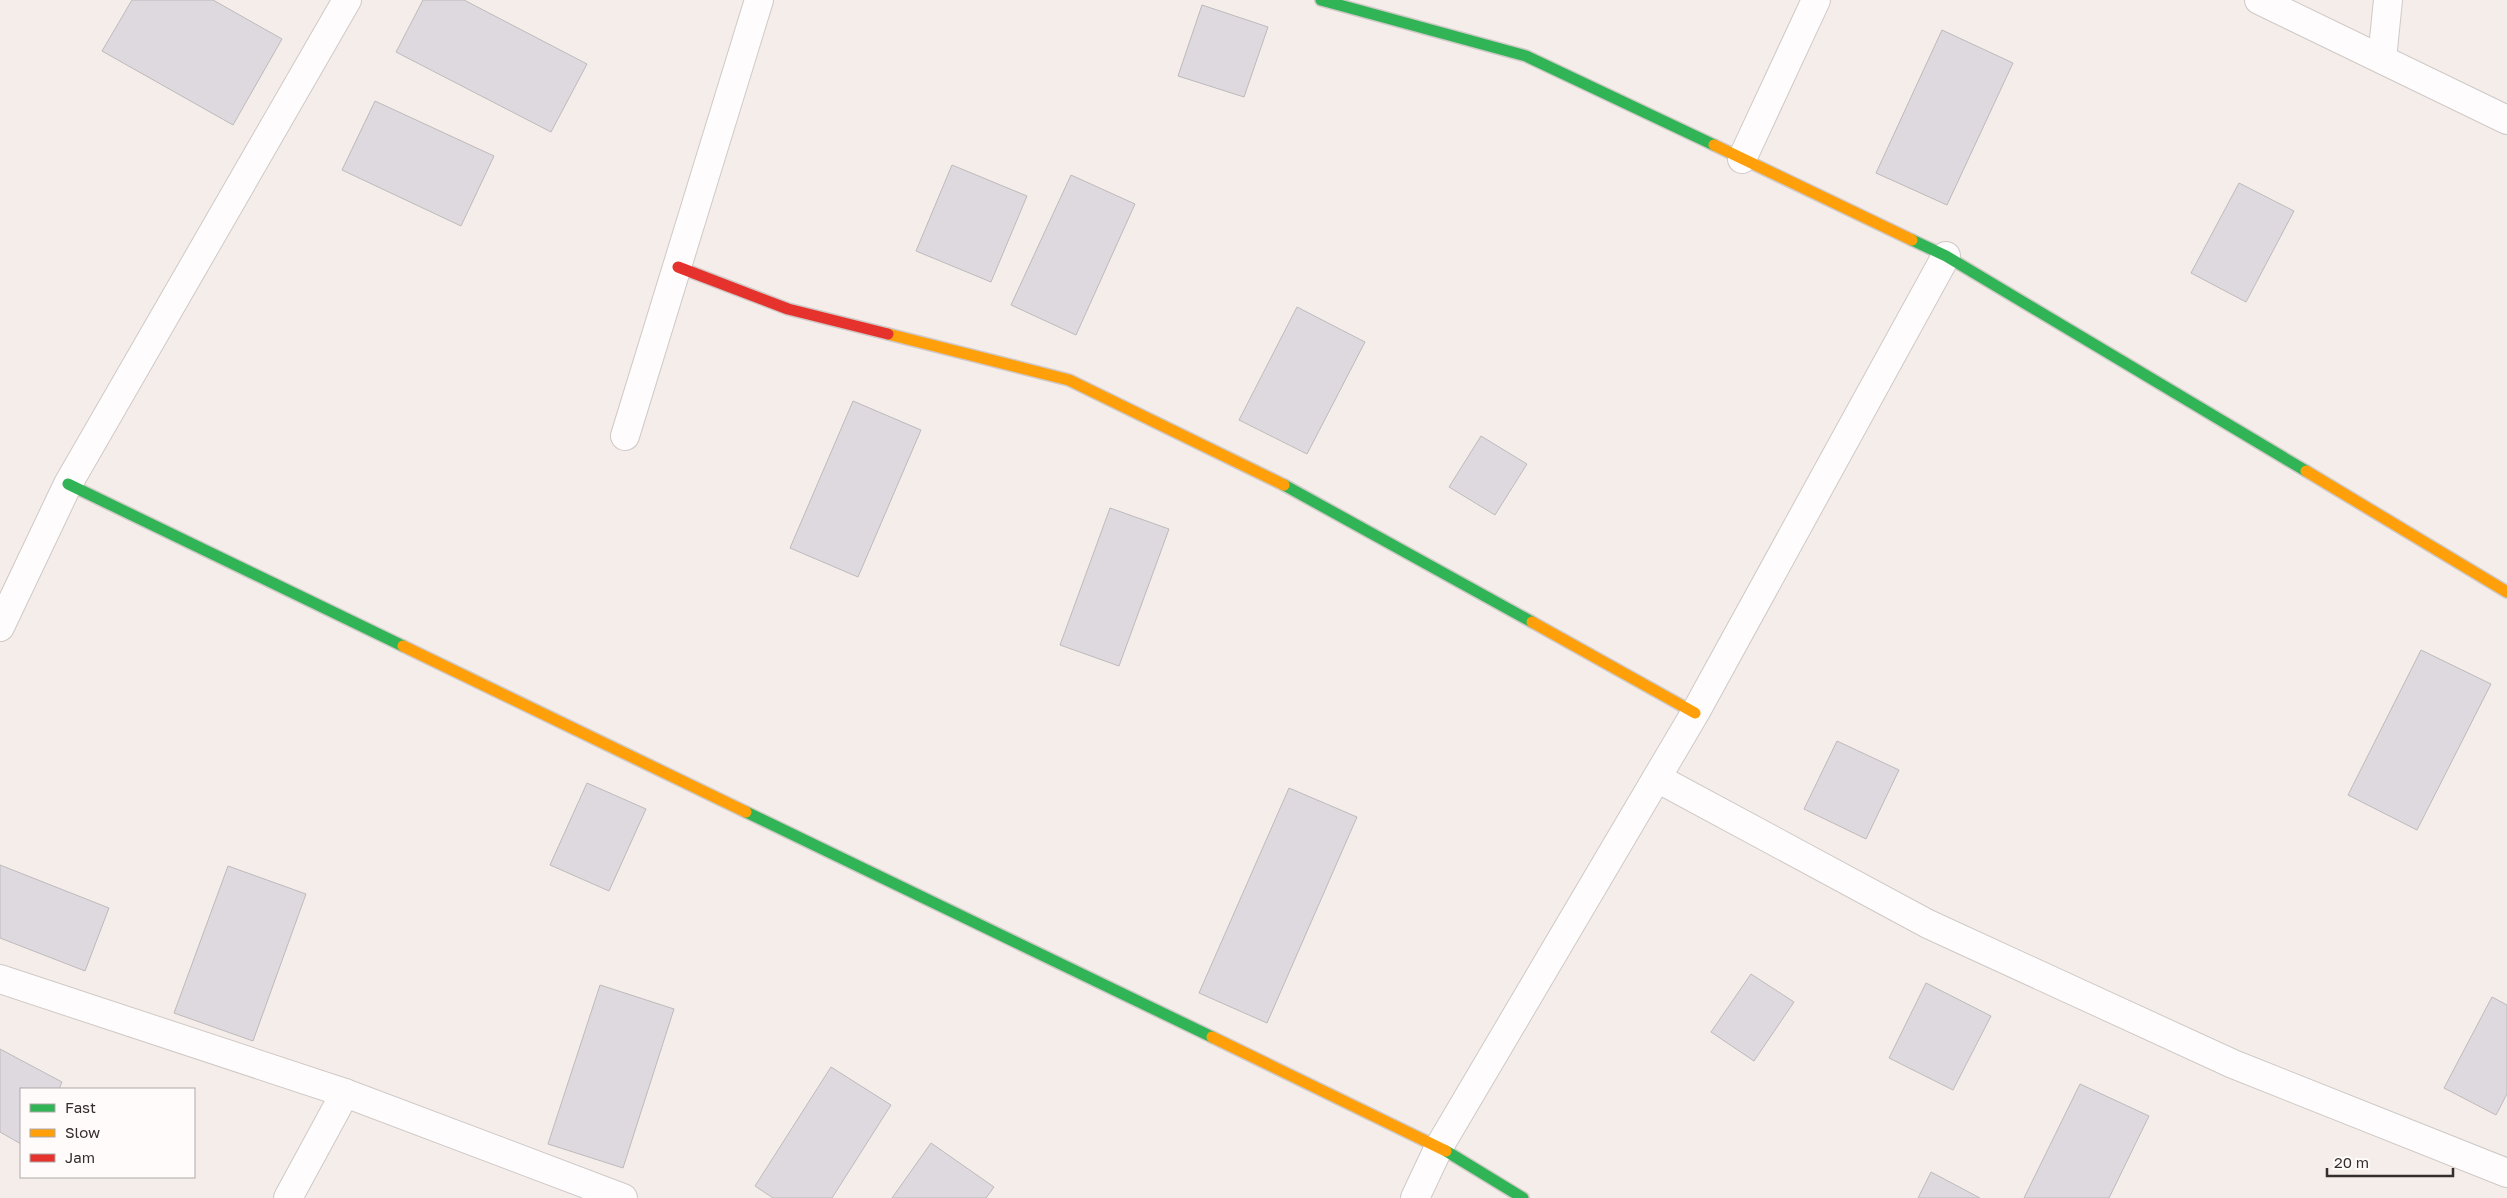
<svg xmlns="http://www.w3.org/2000/svg" width="2507" height="1198" viewBox="0 0 2507 1198" font-family="'Golos Text',sans-serif">
<style>
.building{fill:#ddd9de;stroke:#bdbabb}
.lines{fill:none;stroke-linecap:round;stroke-linejoin:round}
.street-casing{stroke:#cfc9c7;stroke-width:30}
.fast-casing{stroke:#cfc9c7;stroke-width:14}
.slow-casing{stroke:#cfc9c7;stroke-width:14}
.jam-casing{stroke:#cfc9c7;stroke-width:14}
.street{stroke:#fefcfc;stroke-width:28}
.fast{stroke:#30b455;stroke-width:11}
.slow{stroke:#ff9f0a;stroke-width:11}
.jam{stroke:#e5322d;stroke-width:11}
</style>
<rect width="100%" height="100%" fill="#f5edea"/>
<g class="building">
<polygon points="132,0 213,0 282,39 233,125 102,51"/>
<polygon points="423,0 464,0 587,64 551,132 396,52"/>
<polygon points="1202,5 1268,27 1244,97 1178,76"/>
<polygon points="1942,30 2013,63 1947,205 1876,173"/>
<polygon points="375,101 494,156 461,226 342,170"/>
<polygon points="952,165 1027,196 991,282 916,251"/>
<polygon points="1071,175 1135,204 1076,335 1011,305"/>
<polygon points="2239,183 2294,211 2246,302 2191,273"/>
<polygon points="1297,307 1365,342 1307,454 1239,420"/>
<polygon points="853,401 921,430 858,577 790,548"/>
<polygon points="1481,436 1527,464 1495,515 1449,487"/>
<polygon points="1110,508 1169,529 1119,666 1060,645"/>
<polygon points="2421,650 2491,684 2417,830 2348,795"/>
<polygon points="1837,741 1899,770 1866,839 1804,809"/>
<polygon points="587,783 646,809 609,891 550,865"/>
<polygon points="1289,788 1357,817 1267,1023 1199,993"/>
<polygon points="0,865 109,908 85,971 0,938"/>
<polygon points="228,866 306,894 253,1041 174,1013"/>
<polygon points="1751,974 1794,1002 1754,1061 1711,1032"/>
<polygon points="1926,983 1991,1016 1953,1090 1889,1058"/>
<polygon points="600,985 674,1009 623,1168 548,1144"/>
<polygon points="2492,997 2507,1005 2507,1094 2496,1115 2444,1088"/>
<polygon points="0,1049 62,1082 59,1089 21,1089 21,1144 0,1132"/>
<polygon points="831,1067 891,1105 832,1198 773,1198 755,1186"/>
<polygon points="2080,1084 2149,1116 2109,1198 2024,1198"/>
<polygon points="931,1143 994,1187 986,1198 892,1198"/>
<polygon points="1931,1172 1980,1198 1918,1198"/>
</g>
<g class="lines">
<g class="street-casing">
<g id="street">
<polyline points="2259,0 2507,120"/>
<polyline points="2382,59 2388,0"/>
<polyline points="1742,159 1816,0"/>
<polyline points="625,436 759,0"/>
<polyline points="0,627 68,484 347,0"/>
<polyline points="1657,778 1928,924 2233,1064 2507,1173"/>
<polyline points="0,979 345,1093 623,1198"/>
<polyline points="288,1198 345,1093"/>
<polyline points="1415,1198 1439,1147 1695,713 1946,256"/>
</g>
</g>
<g class="fast-casing">
<g id="fast">
<polyline points="1321,0 1526,56 1714,145"/>
<polyline points="1912,240 1946,256 2306,471"/>
<polyline points="68,484 403,646"/>
<polyline points="1284,485 1532,622"/>
<polyline points="746,812 1212,1037"/>
<polyline points="1446,1151 1523,1198"/>
</g>
</g>
<g class="slow-casing">
<g id="slow">
<polyline points="1714,145 1912,240"/>
<polyline points="888,334 1069,380 1284,485"/>
<polyline points="2306,471 2507,592"/>
<polyline points="1532,622 1695,713"/>
<polyline points="403,646 746,812"/>
<polyline points="1212,1037 1446,1151"/>
</g>
</g>
<g class="jam-casing">
<polyline id="jam" points="678,267 788,309 888,334"/>
</g>
<use href="#street" class="street"/>
<use href="#fast" class="fast"/>
<use href="#slow" class="slow"/>
<use href="#jam" class="jam"/>
</g>
<rect x="20" y="1088" width="175" height="90" fill="#fefbfa" stroke="#ada9a8"/>
<rect x="30" y="1104" width="25" height="8" fill="#30b455" stroke="#ada9a8"/>
<text x="65" y="1113" font-size="15" fill="#342f2d">Fast</text>
<rect x="30" y="1129" width="25" height="8" fill="#ff9f0a" stroke="#ada9a8"/>
<text x="65" y="1138" font-size="15" fill="#342f2d">Slow</text>
<rect x="30" y="1154" width="25" height="8" fill="#e5322d" stroke="#ada9a8"/>
<text x="65" y="1163" font-size="15" fill="#342f2d">Jam</text>
<path d="M2327 1168v8h126v-8" fill="none" stroke="#342f2d" stroke-width="2.5"/>
<text x="2334" y="1168" font-size="15" fill="#342f2d" stroke="#fefbfa" stroke-width="4" paint-order="stroke">20 m</text>
</svg>
